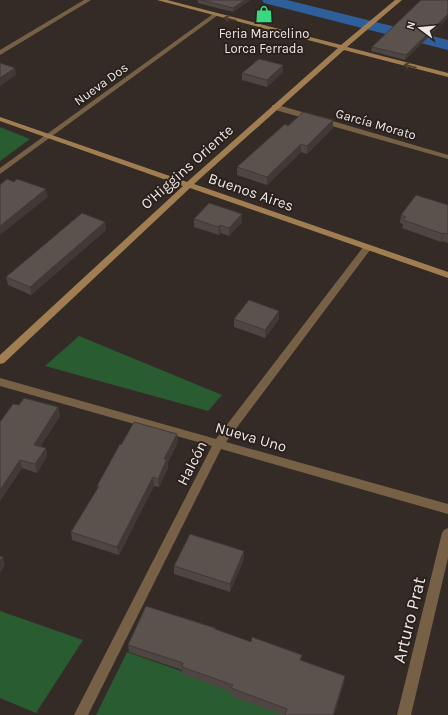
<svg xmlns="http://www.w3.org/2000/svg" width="448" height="715" viewBox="0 0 448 715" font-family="Karla,sans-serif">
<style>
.green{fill:#295c31}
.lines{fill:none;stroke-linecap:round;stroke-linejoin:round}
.canal{fill:#2e5f9b;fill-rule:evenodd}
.street{fill:#776146;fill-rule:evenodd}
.secondary{fill:#a17e51;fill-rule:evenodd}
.wall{fill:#4e4642}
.shaded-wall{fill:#403936}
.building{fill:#5b514d;stroke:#403936}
.oneway{stroke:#4e3d2d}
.labels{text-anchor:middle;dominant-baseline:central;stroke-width:4;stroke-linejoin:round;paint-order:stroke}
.far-poi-label{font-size:13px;fill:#ece6e4;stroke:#2a211d}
.far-street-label{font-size:13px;fill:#ece6e4;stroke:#2a211d}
.street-label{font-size:15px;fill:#ece6e4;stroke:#2a211d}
.near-street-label{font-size:18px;fill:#ece6e4;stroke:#2a211d}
</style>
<rect width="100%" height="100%" fill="#342b27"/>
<g class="green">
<polygon points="0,127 30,139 0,161"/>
<polygon points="79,336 222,395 208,411 45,366"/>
<polygon points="0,611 83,640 36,713 0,698"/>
<polygon points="127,652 307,715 96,715"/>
</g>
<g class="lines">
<polygon class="canal" points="262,0 287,0 448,40 448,50 264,3"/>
<g class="street">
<polygon points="84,0 91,0 0,55 0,50"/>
<polygon points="213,14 218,15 0,174 0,168"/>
<polygon points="272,105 278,105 448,155 448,159 272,109"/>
<polygon points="367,245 370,246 371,248 370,250 226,442 448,504 448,514 221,449 88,715 74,715 212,446 0,386 0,378 216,439 364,246"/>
<polygon points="448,528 448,558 411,715 397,715 442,533 444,530"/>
</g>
<polygon class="secondary" points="157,0 167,0 341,45 395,0 402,0 347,47 448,73 448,77 344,50 194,184 448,272 448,278 190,188 4,363 0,364 0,355 183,186 0,121 0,117 187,182 338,48"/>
</g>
<g class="wall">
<polygon points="198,0 250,0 233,12 198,3"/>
<polygon points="421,0 405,60 371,51 372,47"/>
<polygon points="283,65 283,72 267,87 242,80 242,73"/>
<polygon points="333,120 333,128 307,154 301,152 267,185 237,175 237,167 288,126"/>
<polygon points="448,205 448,243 442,241 441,242 402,228 403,224 400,223 401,215"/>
<polygon points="194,219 242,222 229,236 221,233 219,235 194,227"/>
<polygon points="105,222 106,230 31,295 8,285 6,277"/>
<polygon points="234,319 279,319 265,338 234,327"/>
<polygon points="58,407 60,416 40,447 46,448 47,456 37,473 22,468 0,501 0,422"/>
<polygon points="178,442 168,462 168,468 159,487 154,486 119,555 72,540 71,532 98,488 97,486 121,445"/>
<polygon points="244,559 230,592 174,574 174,566"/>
<polygon points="215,628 215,629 345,676 344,683 334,715 282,715 231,696 231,692 182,674 182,670 129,652 128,645"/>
</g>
<g class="shaded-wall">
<polygon points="245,0 250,0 233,12 233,8"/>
<polygon points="448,14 448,18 405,60 406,55"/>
<polygon points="283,65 283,72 267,87 267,80"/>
<polygon points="15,68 16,75 0,86 0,78"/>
<polygon points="333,120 333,128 307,154 307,146"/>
<polygon points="301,144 301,152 267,185 267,177"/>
<polygon points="46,189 48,197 0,235 0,226"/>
<polygon points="242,214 242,222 229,236 229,228"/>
<polygon points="105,222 106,230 31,295 30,287"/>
<polygon points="220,225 221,233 219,235 218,227"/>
<polygon points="444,233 442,241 441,242 443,234"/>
<polygon points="279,311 279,319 265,338 265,330"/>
<polygon points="58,407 60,416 36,453 34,445"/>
<polygon points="177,434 178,442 168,462 168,468 159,487 158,479 164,459"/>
<polygon points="46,448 47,456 37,473 35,464"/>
<polygon points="20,460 22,468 0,501 0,490"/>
<polygon points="153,477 154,486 119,555 117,547"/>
<polygon points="244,551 244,559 230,592 230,584"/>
<polygon points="3,557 5,565 0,573 0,562"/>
<polygon points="345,676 344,683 334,715 333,715"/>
</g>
<g class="building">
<polygon points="201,0 245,0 233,8"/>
<polygon points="421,0 448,0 448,14 406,55 372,47"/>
<polygon points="259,59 283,65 267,80 242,73"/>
<polygon points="0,63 15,68 0,78"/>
<polygon points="303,112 333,120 307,146 301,144 267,177 237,167 285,124 288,126"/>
<polygon points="7,179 14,182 17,179 46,189 0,226 0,185"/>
<polygon points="416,195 448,205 448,234 444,233 443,234 403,220 406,217 401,215"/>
<polygon points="209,203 242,214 229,228 220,225 218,227 194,219"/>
<polygon points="82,213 105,222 30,287 6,277"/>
<polygon points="249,300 279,311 265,330 234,319"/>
<polygon points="24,398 58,407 34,445 46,448 35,464 20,460 0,490 0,422 13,404 19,405"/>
<polygon points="134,422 177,434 164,459 167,459 158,479 153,477 117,547 71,532 99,486 97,486 120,444 121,445"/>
<polygon points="190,534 244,551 230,584 174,566"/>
<polygon points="0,556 3,557 0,562"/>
<polygon points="146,606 215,628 215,629 251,642 252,637 302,655 300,660 345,676 333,715 286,715 285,714 287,709 231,688 233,685 182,667 183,663 128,645"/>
</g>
<defs><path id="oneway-shaft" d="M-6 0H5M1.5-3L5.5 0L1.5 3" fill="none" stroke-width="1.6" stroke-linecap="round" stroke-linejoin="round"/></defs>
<g class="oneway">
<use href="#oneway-shaft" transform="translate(230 19) rotate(-165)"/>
<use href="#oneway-shaft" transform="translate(410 66) rotate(-166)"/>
</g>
<defs>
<g id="shop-bare" transform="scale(1.38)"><path d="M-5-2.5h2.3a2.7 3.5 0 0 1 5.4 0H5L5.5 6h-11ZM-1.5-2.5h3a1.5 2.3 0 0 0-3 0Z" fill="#38d880" stroke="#2a211d" stroke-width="2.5" paint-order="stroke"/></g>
</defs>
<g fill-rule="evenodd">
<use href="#shop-bare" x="264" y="14"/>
</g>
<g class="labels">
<g class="far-poi-label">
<text x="264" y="33">Feria Marcelino<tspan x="264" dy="15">Lorca Ferrada</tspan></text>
</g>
<g class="far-street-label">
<text transform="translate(101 84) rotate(-36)">Nueva Dos</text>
<text transform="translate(376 124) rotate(16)">García Morato</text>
</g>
<g class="street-label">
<text transform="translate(187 167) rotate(-42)">O'Higgins Oriente</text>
<text transform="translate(251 192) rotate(19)">Buenos Aires</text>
<text transform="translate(251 437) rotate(16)">Nueva Uno</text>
<text transform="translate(192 463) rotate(-63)">Halcón</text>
</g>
<g class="near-street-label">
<text transform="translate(409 620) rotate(-76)">Arturo Prat</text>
</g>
</g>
<g transform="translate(420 28) rotate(286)" stroke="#2a211d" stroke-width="3" paint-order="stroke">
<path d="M0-3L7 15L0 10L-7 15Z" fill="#ece6e4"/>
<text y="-6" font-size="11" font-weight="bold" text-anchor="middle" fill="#ece6e4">N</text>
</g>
</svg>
